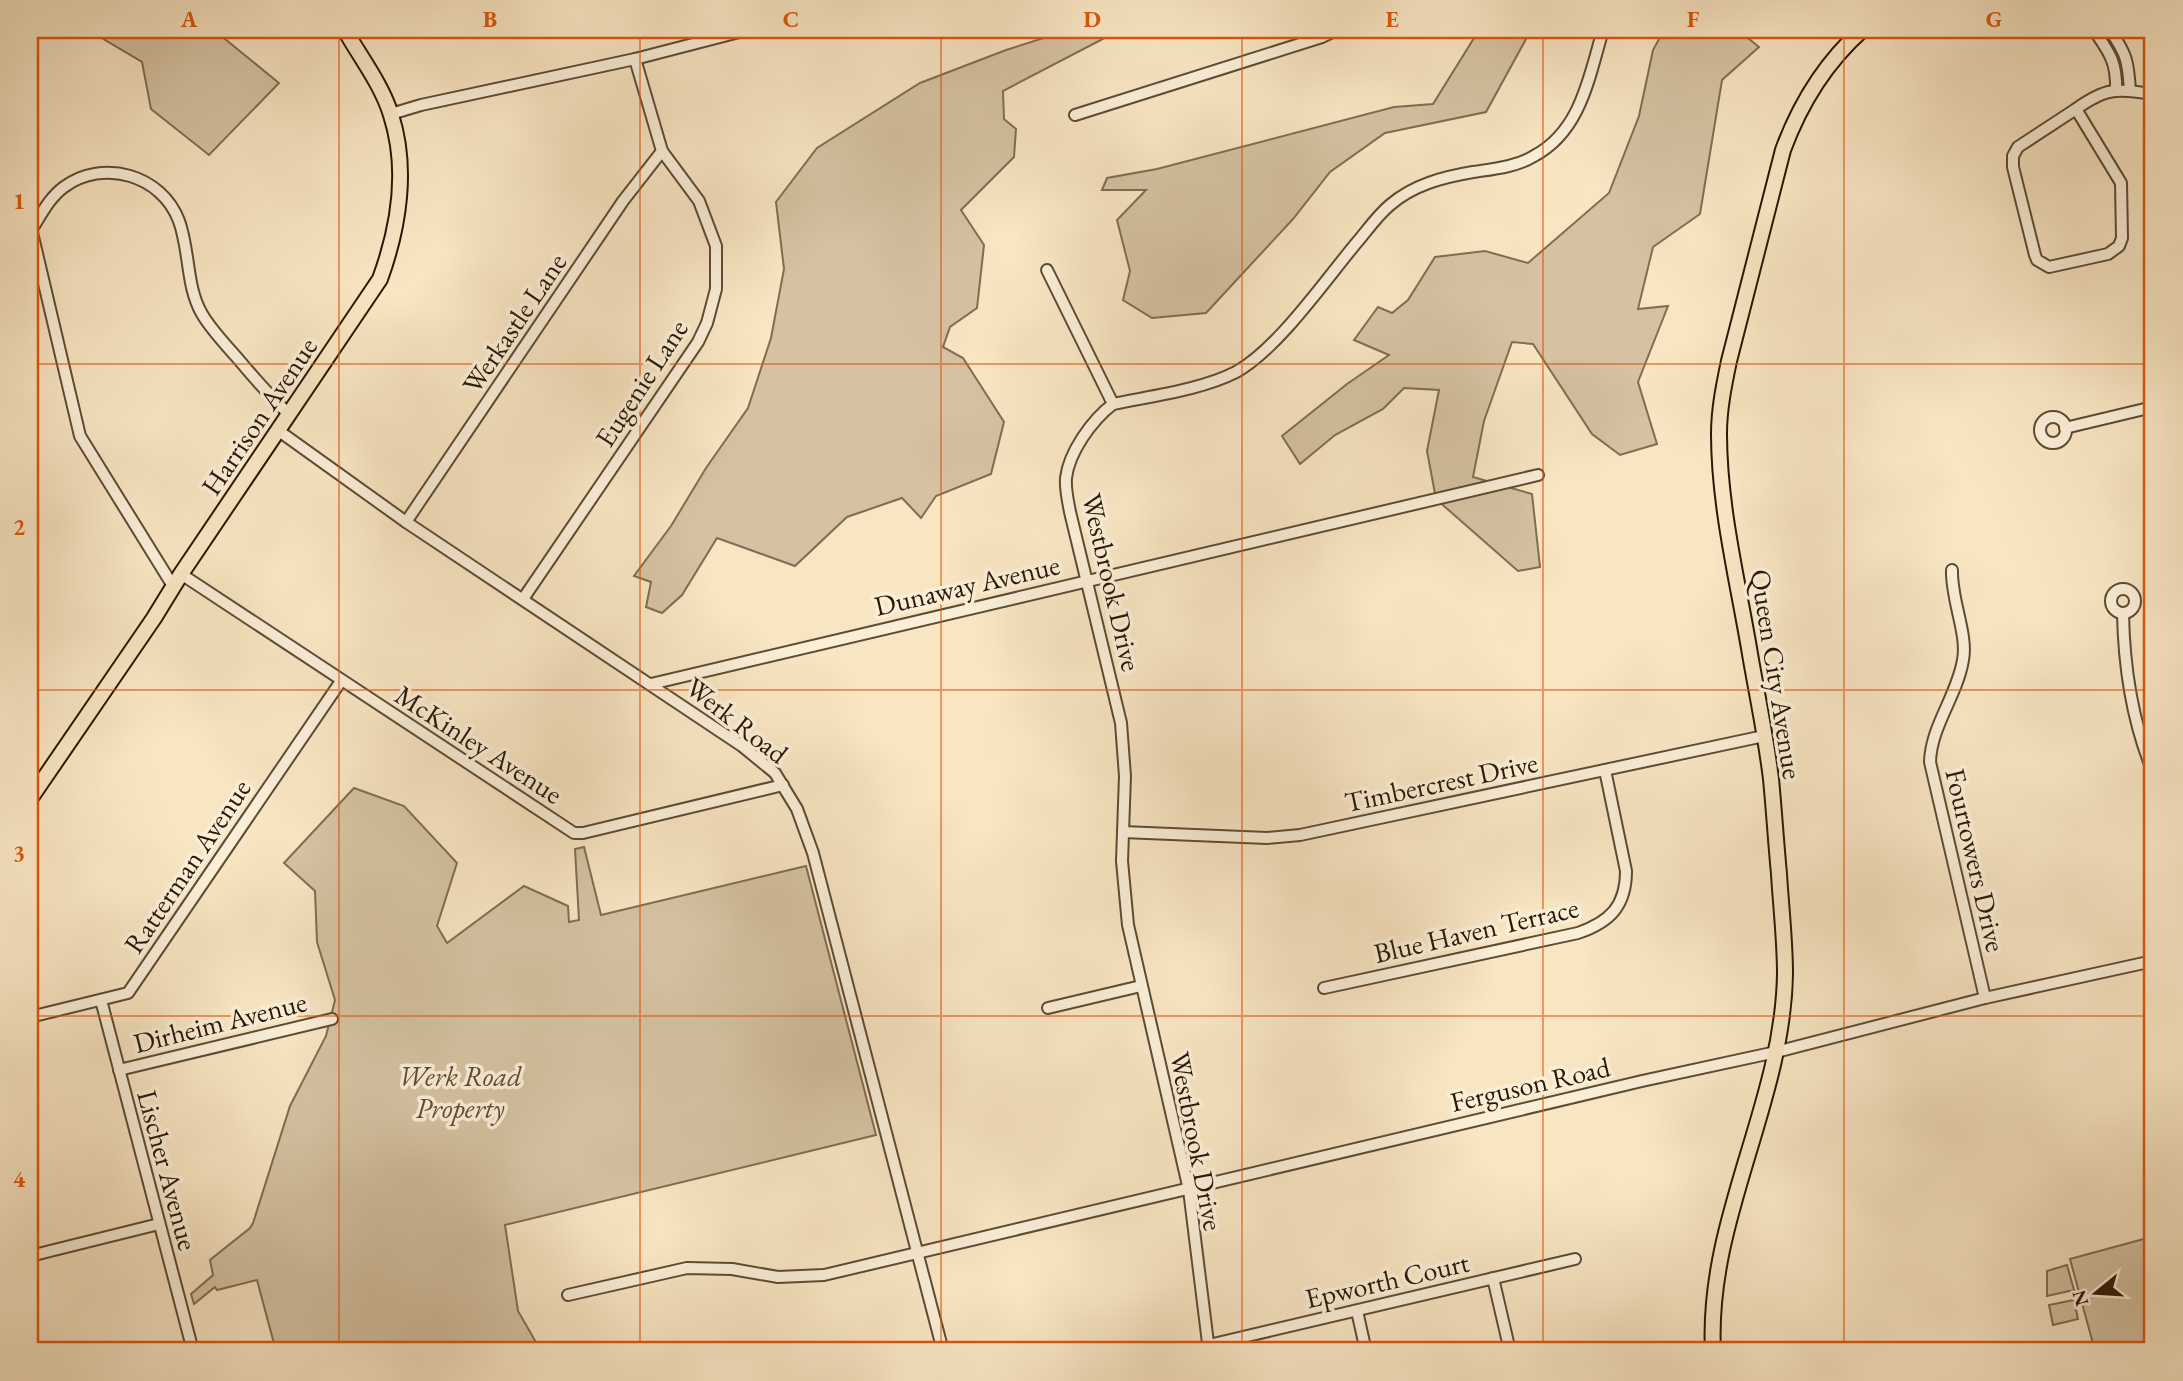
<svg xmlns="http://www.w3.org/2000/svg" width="2183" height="1381" viewBox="0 0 2183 1381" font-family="'EB Garamond',serif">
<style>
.green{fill:#d5c2a2;stroke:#7f6d54;stroke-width:2}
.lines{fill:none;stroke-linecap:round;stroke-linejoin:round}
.minor-casing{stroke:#5d4b34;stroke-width:14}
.major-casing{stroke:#291805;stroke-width:18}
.minor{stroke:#faeed7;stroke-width:10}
.major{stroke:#f8e5c2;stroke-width:14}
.grid{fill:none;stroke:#de560c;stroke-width:2;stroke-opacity:0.55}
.labels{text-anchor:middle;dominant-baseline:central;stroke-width:7;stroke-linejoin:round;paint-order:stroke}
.street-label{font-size:28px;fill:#291805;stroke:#faeed7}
.park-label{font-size:28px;font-style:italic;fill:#5d4b34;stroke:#faeed7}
.neatline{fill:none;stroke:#de560c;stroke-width:2.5}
.grid-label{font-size:23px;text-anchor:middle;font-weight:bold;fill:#de560c}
</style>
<rect width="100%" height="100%" fill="#f8e5c2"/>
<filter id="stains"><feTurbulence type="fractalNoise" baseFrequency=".00286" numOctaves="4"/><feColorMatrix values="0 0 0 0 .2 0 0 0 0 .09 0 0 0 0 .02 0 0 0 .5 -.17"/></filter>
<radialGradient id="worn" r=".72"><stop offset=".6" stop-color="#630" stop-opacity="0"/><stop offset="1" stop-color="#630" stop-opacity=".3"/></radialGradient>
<g class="green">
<polygon points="94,30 214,30 279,83 209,155 151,109 142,62 95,34"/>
<polygon points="1069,30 1120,30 1003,91 1004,119 1016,129 1014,157 961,210 984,245 977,308 950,327 943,347 963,358 1004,422 991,474 936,496 921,518 902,498 847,517 795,566 717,538 682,595 662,613 646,607 651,582 634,576 671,526 706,468 748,408 771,338 784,269 776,202 817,148 920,83 1006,50"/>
<polygon points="1479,30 1531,30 1486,112 1385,133 1330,172 1293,219 1206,313 1152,318 1123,300 1130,271 1117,220 1146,190 1102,190 1107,178 1157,169 1394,107 1433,104"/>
<polygon points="1664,30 1745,30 1743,34 1759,47 1722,80 1700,214 1653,247 1638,309 1668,306 1638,382 1657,444 1620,455 1592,434 1533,344 1512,342 1484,421 1473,477 1532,494 1540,567 1518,571 1436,499 1427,451 1439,390 1404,388 1383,409 1335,435 1300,464 1282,436 1347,384 1389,355 1354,340 1378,307 1392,313 1408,300 1435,257 1485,251 1528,263 1609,193 1639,116 1653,50"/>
<polygon points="354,788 404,806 457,863 437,926 447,943 524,886 568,906 569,922 579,920 575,849 584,847 601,915 806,866 876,1135 505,1225 518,1311 541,1351 276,1351 257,1280 217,1290 215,1287 194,1304 191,1294 213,1275 210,1260 250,1228 253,1223 290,1106 326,1036 335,1000 317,942 315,891 284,863"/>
<polygon points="2151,1237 2153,1245 2153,1351 2095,1351 2070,1259"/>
<polygon points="2067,1265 2074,1290 2047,1296 2047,1271"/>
<polygon points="2074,1300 2078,1319 2053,1325 2049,1305"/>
</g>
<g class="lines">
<g class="minor-casing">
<g id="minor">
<path d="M2094,30C2109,52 2117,62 2116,90"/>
<path d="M2110,30C2127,55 2128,61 2130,90"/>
<polygon points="2076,109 2121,183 2122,238 2119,246 2108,254 2049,267 2037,260 2035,255 2013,167 2013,156 2018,147"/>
<path d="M2076,109C2107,87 2116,89 2153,94"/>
<polyline points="391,114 421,105 635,59 747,30"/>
<polyline points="1075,115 1322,37 1337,30"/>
<polyline points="30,224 80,436 173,586"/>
<path d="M32,229C41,215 49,198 64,187C103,158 162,175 179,221C190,251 186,287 202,314C212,331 227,346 239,360C255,379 271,398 290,415"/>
<polyline points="1047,270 1113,404"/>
<circle cx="2053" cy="430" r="13"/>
<polyline points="2065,428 2153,407"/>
<polyline points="279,431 406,522 742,746 775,773 797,809 813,853 943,1351"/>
<polyline points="406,522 623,201 662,151"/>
<path d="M1952,570C1951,600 1968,634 1963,660C1957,696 1931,726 1930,762L1985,998"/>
<polyline points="181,574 574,833 583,833 783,785"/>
<circle cx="2123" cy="601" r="12"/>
<polyline points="523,599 698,342 707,323 716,289 716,246 699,201 662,151 635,59"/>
<path d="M2123,613C2124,669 2132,721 2153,772"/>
<polyline points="651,684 1538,475"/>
<polyline points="1123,832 1267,838 1300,835 1764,736"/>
<path d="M1324,988L1578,933C1610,922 1626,906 1626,871L1605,770"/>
<polyline points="101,1000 193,1351"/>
<polyline points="1048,1008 1141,986"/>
<polyline points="30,1017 128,993 341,681"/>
<polyline points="119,1070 332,1019"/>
<polyline points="30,1256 159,1224"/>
<polyline points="1493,1278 1510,1351"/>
<polyline points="568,1295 687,1268 732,1269 778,1277 824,1275 1642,1081 1776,1052 1985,998 2153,961"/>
<polyline points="1357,1311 1366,1351"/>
<polyline points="1209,1345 1575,1259"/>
<path d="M1209,1351L1189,1190L1128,925L1122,861L1125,776L1121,723L1070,512C1068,501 1065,489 1066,478C1069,452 1092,420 1113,404C1151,396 1201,390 1236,372C1278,349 1326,279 1358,241C1368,229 1378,215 1390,205C1413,185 1443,177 1473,172C1493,169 1516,167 1534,156C1581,131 1589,77 1603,30"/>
</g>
</g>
<g class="major-casing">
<g id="major">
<path d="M30,799L154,618L181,574L380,279C399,227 408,168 391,115C382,85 360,57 345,30"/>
<path d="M1713,1351C1706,1220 1783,1104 1785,974C1785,940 1781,907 1779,874C1776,842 1774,810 1771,779C1766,737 1757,695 1750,654C1738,582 1719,507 1719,434C1719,409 1724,385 1729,361L1783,150C1800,104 1825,63 1862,30"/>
</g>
</g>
<use href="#minor" class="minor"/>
<use href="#major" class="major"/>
</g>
<path class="grid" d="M339,30V1351M640,30V1351M941,30V1351M1242,30V1351M1543,30V1351M1844,30V1351M30,364H2153M30,690H2153M30,1016H2153"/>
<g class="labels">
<g class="street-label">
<text transform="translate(514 323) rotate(-56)">Werkastle Lane</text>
<text transform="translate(641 383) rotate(-57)">Eugenie Lane</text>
<text transform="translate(259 416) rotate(-56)">Harrison Avenue</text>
<text transform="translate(1112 582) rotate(77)">Westbrook Drive</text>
<text transform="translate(967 585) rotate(-13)">Dunaway Avenue</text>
<text transform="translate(1777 674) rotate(81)">Queen City Avenue</text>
<text transform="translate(737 720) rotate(38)">Werk Road</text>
<text transform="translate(479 744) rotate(33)">McKinley Avenue</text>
<text transform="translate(1441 782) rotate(-12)">Timbercrest Drive</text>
<text transform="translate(1976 860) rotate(77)">Fourtowers Drive</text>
<text transform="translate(187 866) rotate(-56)">Ratterman Avenue</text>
<text transform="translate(1476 930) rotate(-13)">Blue Haven Terrace</text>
<text transform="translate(220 1022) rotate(-14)">Dirheim Avenue</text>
<text transform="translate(1530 1084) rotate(-13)">Ferguson Road</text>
<text transform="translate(1197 1141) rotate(79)">Westbrook Drive</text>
<text transform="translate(168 1170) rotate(75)">Lischer Avenue</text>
<text transform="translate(1387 1280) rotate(-13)">Epworth Court</text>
</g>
<g class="park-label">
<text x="460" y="1076">Werk Road<tspan x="460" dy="32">Property</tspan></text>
</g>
</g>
<rect width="2183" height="1381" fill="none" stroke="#f8e5c2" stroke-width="77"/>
<g transform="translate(2096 1293) rotate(252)" stroke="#faeed7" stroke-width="5" paint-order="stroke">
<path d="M0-5L12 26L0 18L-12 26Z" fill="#291805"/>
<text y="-10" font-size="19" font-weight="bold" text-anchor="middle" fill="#291805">N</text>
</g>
<rect x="38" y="38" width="2106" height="1304" class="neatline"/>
<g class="grid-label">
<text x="189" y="27">A</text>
<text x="490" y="27">B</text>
<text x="791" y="27">C</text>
<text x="1092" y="27">D</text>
<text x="1392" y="27">E</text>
<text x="1693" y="27">F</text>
<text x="1994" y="27">G</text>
<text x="19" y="209">1</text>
<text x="19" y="535">2</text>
<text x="19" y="861">3</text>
<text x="19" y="1187">4</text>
</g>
<rect width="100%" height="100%" filter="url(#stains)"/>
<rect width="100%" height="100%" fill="url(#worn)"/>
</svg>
